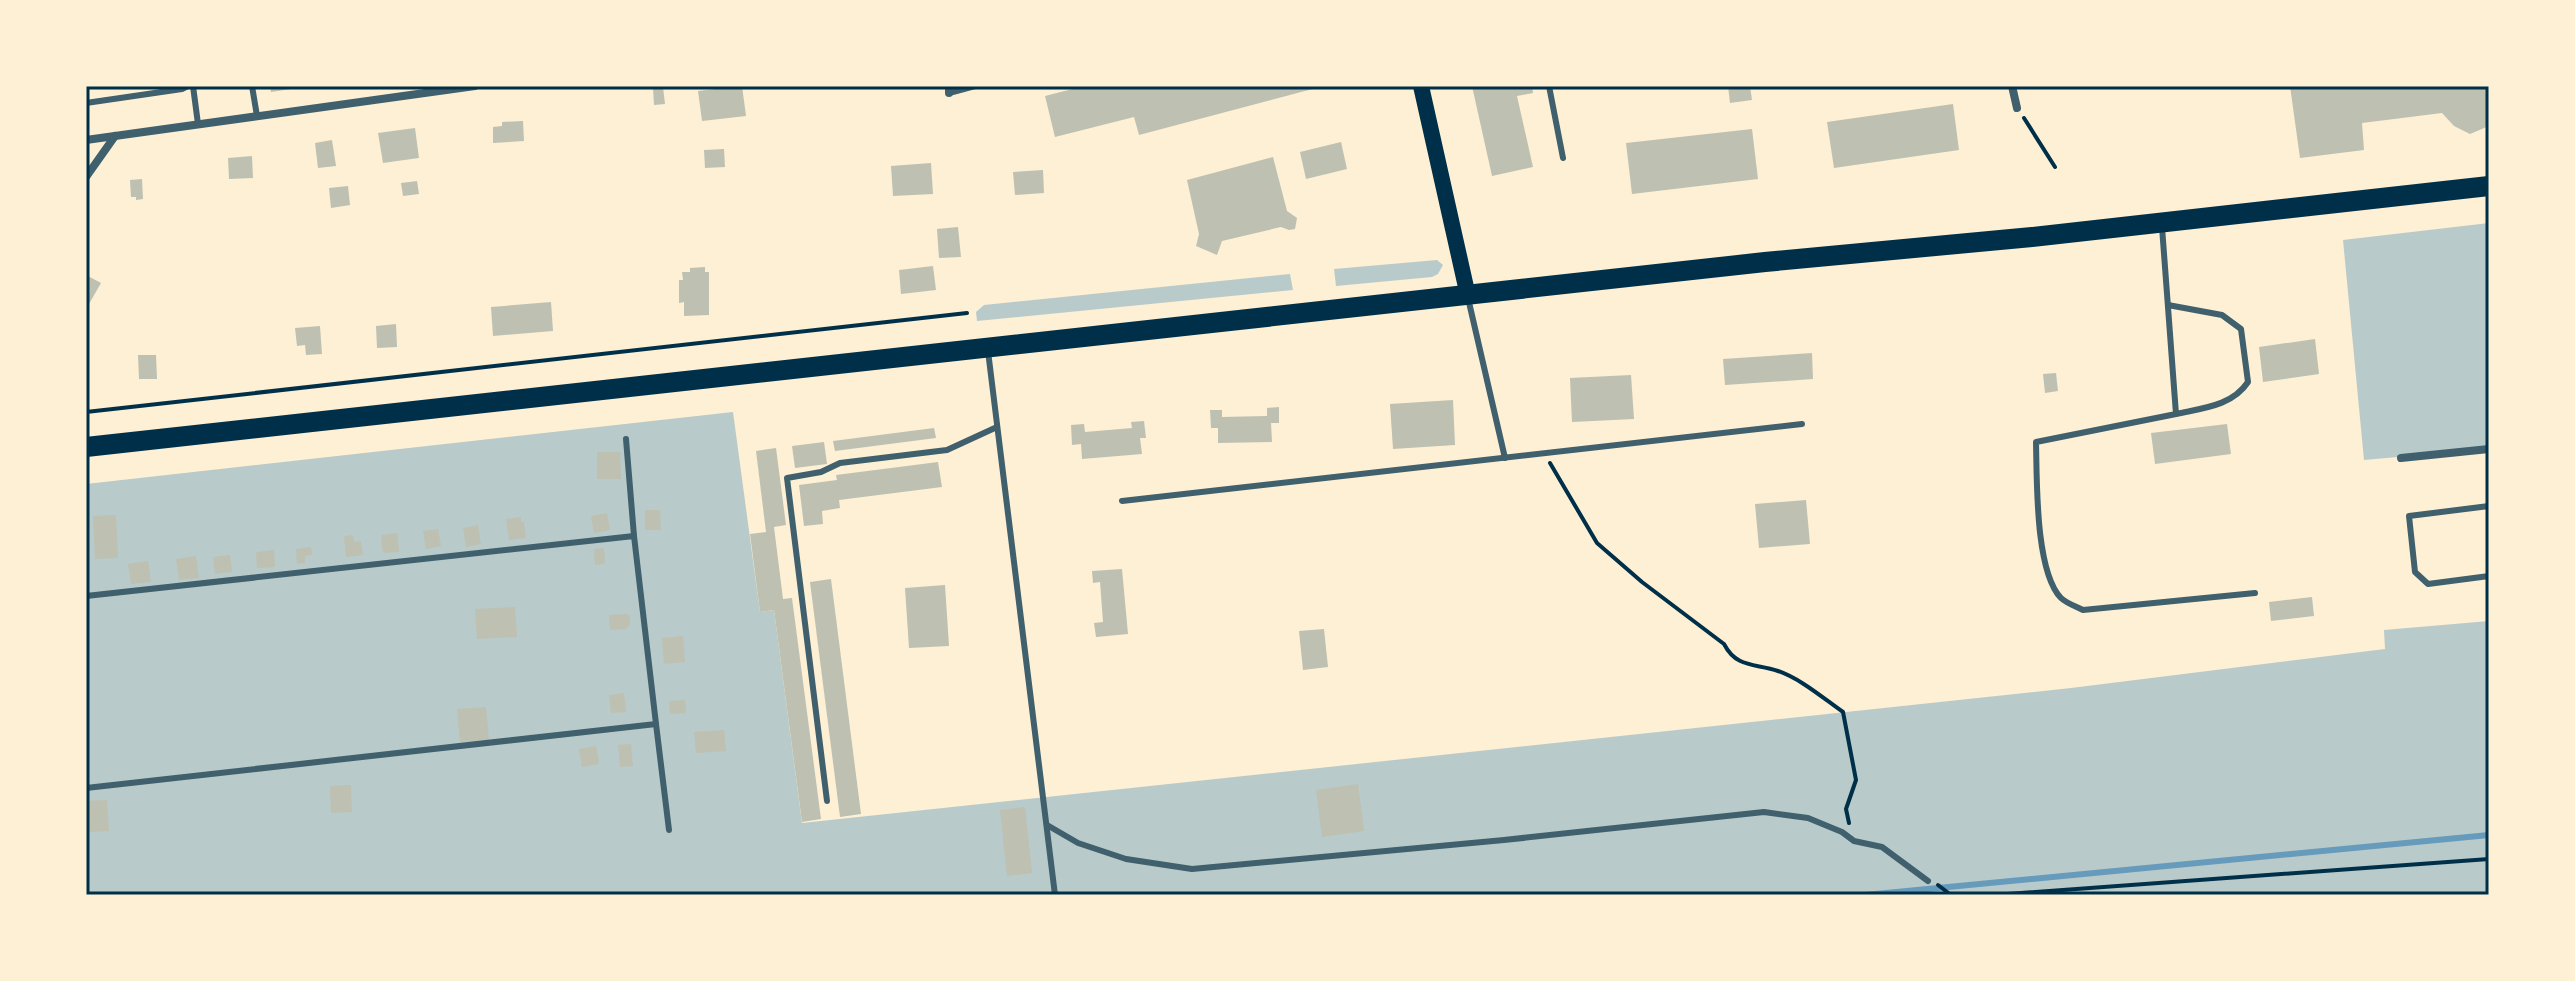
<svg xmlns="http://www.w3.org/2000/svg" width="2575" height="981" viewBox="0 0 2575 981" font-family="'Work Sans',sans-serif">
<style>
.green{fill:#b9caca}
.lines{fill:none;stroke-linecap:round;stroke-linejoin:round}
.stream{stroke:#669bbc;stroke-width:6}
.building{fill:#bec0b2}
.path{stroke:#003049;stroke-width:4}
.service{stroke:#3f606c;stroke-width:6}
.minor{stroke:#3f606c;stroke-width:8}
.secondary{stroke:#003049;stroke-width:16}
.trunk{stroke:#003049;stroke-width:20}
.neatline{fill:none;stroke:#003049;stroke-width:3}
</style>
<rect width="100%" height="100%" fill="#fdf0d5"/>
<g class="green">
<polygon points="2489,223 2489,449 2364,460 2343,240"/>
<polygon points="1437,260 1443,265 1438,274 1432,277 1336,286 1334,269"/>
<polygon points="1290,274 1293,290 977,321 976,312 984,305"/>
<polygon points="733,412 760,612 774,610 802,823 2071,688 2385,649 2384,630 2489,621 2489,895 86,895 86,484"/>
</g>
<g class="lines">
<polyline class="stream" points="1865,895 2489,835"/>
</g>
<g class="building">
<polygon points="270,86 298,86 298,88 271,92"/>
<polygon points="742,86 746,116 702,121 698,91"/>
<polygon points="1084,86 1320,86 1320,87 1139,135 1134,117 1055,137 1045,96"/>
<polygon points="1472,86 1532,86 1533,93 1517,96 1533,167 1492,176"/>
<polygon points="1728,86 1750,86 1752,100 1730,103"/>
<polygon points="2290,86 2489,86 2489,126 2470,134 2454,126 2442,113 2362,123 2364,150 2300,158"/>
<polygon points="663,87 665,104 654,105 653,88"/>
<polygon points="1953,104 1959,150 1834,168 1827,122"/>
<polygon points="523,121 524,141 493,143 493,127 502,126 502,122"/>
<polygon points="415,128 419,158 383,163 378,133"/>
<polygon points="1752,129 1758,179 1632,194 1626,143"/>
<polygon points="332,140 336,166 318,168 315,143"/>
<polygon points="1341,142 1347,169 1306,179 1300,152"/>
<polygon points="724,149 725,167 705,168 704,150"/>
<polygon points="252,156 253,178 229,179 228,158"/>
<polygon points="1273,157 1287,211 1297,218 1295,229 1289,230 1281,227 1222,241 1217,255 1196,246 1199,234 1187,180"/>
<polygon points="931,163 933,194 893,196 891,166"/>
<polygon points="1043,170 1044,193 1015,195 1013,172"/>
<polygon points="142,179 143,199 136,200 136,197 131,197 130,180"/>
<polygon points="417,181 419,194 403,196 401,183"/>
<polygon points="348,186 350,205 331,208 329,188"/>
<polygon points="958,227 961,257 939,258 937,229"/>
<polygon points="933,266 936,290 901,294 899,270"/>
<polygon points="705,267 705,272 709,272 709,315 684,316 684,302 679,303 679,280 683,280 682,272 690,272 690,268"/>
<polygon points="86,275 101,283 89,304 86,302"/>
<polygon points="551,302 553,331 493,336 491,307"/>
<polygon points="396,324 397,347 377,348 376,326"/>
<polygon points="320,326 322,354 306,355 305,345 297,346 295,328"/>
<polygon points="2315,339 2319,374 2263,382 2259,347"/>
<polygon points="1812,353 1813,379 1725,385 1723,359"/>
<polygon points="138,355 156,355 157,379 139,379"/>
<polygon points="2056,373 2058,391 2045,393 2043,374"/>
<polygon points="1631,375 1634,419 1572,422 1570,378"/>
<polygon points="1453,400 1455,445 1393,449 1390,404"/>
<polygon points="1279,407 1279,423 1271,423 1272,442 1218,443 1218,428 1211,428 1210,410 1222,410 1222,417 1267,416 1267,408"/>
<polygon points="1144,421 1146,438 1140,438 1142,454 1082,459 1081,444 1072,445 1071,425 1084,424 1085,432 1132,428 1131,422"/>
<polygon points="2227,424 2231,454 2155,464 2151,433"/>
<polygon points="934,428 936,438 835,451 833,441"/>
<polygon points="824,442 827,464 795,468 792,446"/>
<polygon points="776,448 786,525 774,527 783,599 792,598 821,819 802,822 774,610 760,612 750,534 766,532 756,451"/>
<polygon points="597,452 620,452 621,479 597,479"/>
<polygon points="938,462 942,487 839,500 840,508 822,511 823,524 804,526 799,485 837,480 836,475"/>
<polygon points="1806,500 1810,544 1759,548 1755,504"/>
<polygon points="645,510 660,510 661,530 645,530"/>
<polygon points="607,513 610,530 594,533 591,516"/>
<polygon points="116,515 118,558 95,559 93,516"/>
<polygon points="521,517 521,522 524,522 526,538 509,540 506,519"/>
<polygon points="478,525 481,544 466,547 463,528"/>
<polygon points="438,529 441,546 426,549 423,531"/>
<polygon points="397,533 399,552 383,553 381,535"/>
<polygon points="353,535 354,542 361,541 363,555 346,557 344,536"/>
<polygon points="311,547 312,555 305,556 305,563 297,564 296,549"/>
<polygon points="604,548 605,564 595,565 594,549"/>
<polygon points="274,550 275,567 257,568 256,552"/>
<polygon points="230,555 232,572 215,574 213,557"/>
<polygon points="196,556 199,578 179,580 176,559"/>
<polygon points="148,561 151,582 131,584 128,564"/>
<polygon points="1122,569 1128,634 1096,637 1094,623 1103,622 1100,582 1093,583 1092,571"/>
<polygon points="831,579 861,814 840,817 810,582"/>
<polygon points="945,585 949,646 909,648 905,588"/>
<polygon points="2312,597 2314,616 2271,621 2269,602"/>
<polygon points="515,607 517,637 477,639 475,609"/>
<polygon points="627,614 630,616 630,626 627,626 627,629 610,630 609,615"/>
<polygon points="1324,629 1328,667 1303,670 1299,631"/>
<polygon points="683,636 685,662 664,664 662,638"/>
<polygon points="624,693 626,712 611,713 609,695"/>
<polygon points="685,700 686,713 670,714 669,701"/>
<polygon points="486,707 489,740 460,742 457,709"/>
<polygon points="724,730 726,751 696,753 694,732"/>
<polygon points="631,744 633,766 620,767 618,745"/>
<polygon points="596,746 599,764 582,767 579,749"/>
<polygon points="1358,784 1364,831 1322,837 1316,790"/>
<polygon points="351,785 352,812 331,813 330,786"/>
<polygon points="107,800 109,831 86,832 86,801"/>
<polygon points="1025,807 1032,873 1007,876 1000,810"/>
</g>
<g class="lines">
<g class="path">
<polyline points="2024,118 2055,167"/>
<polyline points="86,412 967,313"/>
<path d="M1550,463L1597,543L1642,582L1724,644C1737,669 1756,663 1778,671C1801,679 1823,698 1843,712L1856,780L1846,809L1849,823"/>
<polyline points="1938,885 1951,895"/>
<polyline points="1994,895 2489,859"/>
</g>
<g class="service">
<polyline points="193,86 198,124"/>
<polyline points="252,86 257,116"/>
<polyline points="1549,86 1563,158"/>
<polyline points="949,93 975,86"/>
<polyline points="86,103 182,89 188,86"/>
<path d="M2162,227L2176,414L2036,442C2037,479 2035,571 2061,598C2066,603 2077,607 2083,610L2255,593"/>
<polyline points="1468,298 1505,458"/>
<path d="M2168,305L2222,315L2241,329L2248,382C2232,406 2203,408 2176,414"/>
<polyline points="988,351 1055,895"/>
<polyline points="626,439 634,536"/>
<polyline points="1122,501 1802,424"/>
<polyline points="2489,506 2409,516 2415,572 2428,584 2489,576"/>
<polyline points="86,596 634,536 656,724 86,788"/>
<polyline points="656,724 669,830"/>
<polyline points="827,801 787,478 821,472 840,463 947,450 997,427"/>
<polyline points="1047,825 1078,843 1126,859 1192,869 1504,840 1764,812 1808,818 1842,832 1854,841 1882,847 1928,881"/>
</g>
<g class="minor">
<polyline points="949,86 949,93"/>
<polyline points="2012,86 2017,108"/>
<polyline points="86,140 475,86"/>
<polyline points="86,177 115,136"/>
<polyline points="2401,458 2489,449"/>
</g>
<polyline class="secondary" points="1421,86 1468,296"/>
<polyline class="trunk" points="86,447 1765,262 2032,237 2489,186"/>
</g>
<rect width="2575" height="981" fill="none" stroke="#fdf0d5" stroke-width="176"/>
<rect x="88" y="88" width="2399" height="805" class="neatline"/>
</svg>
